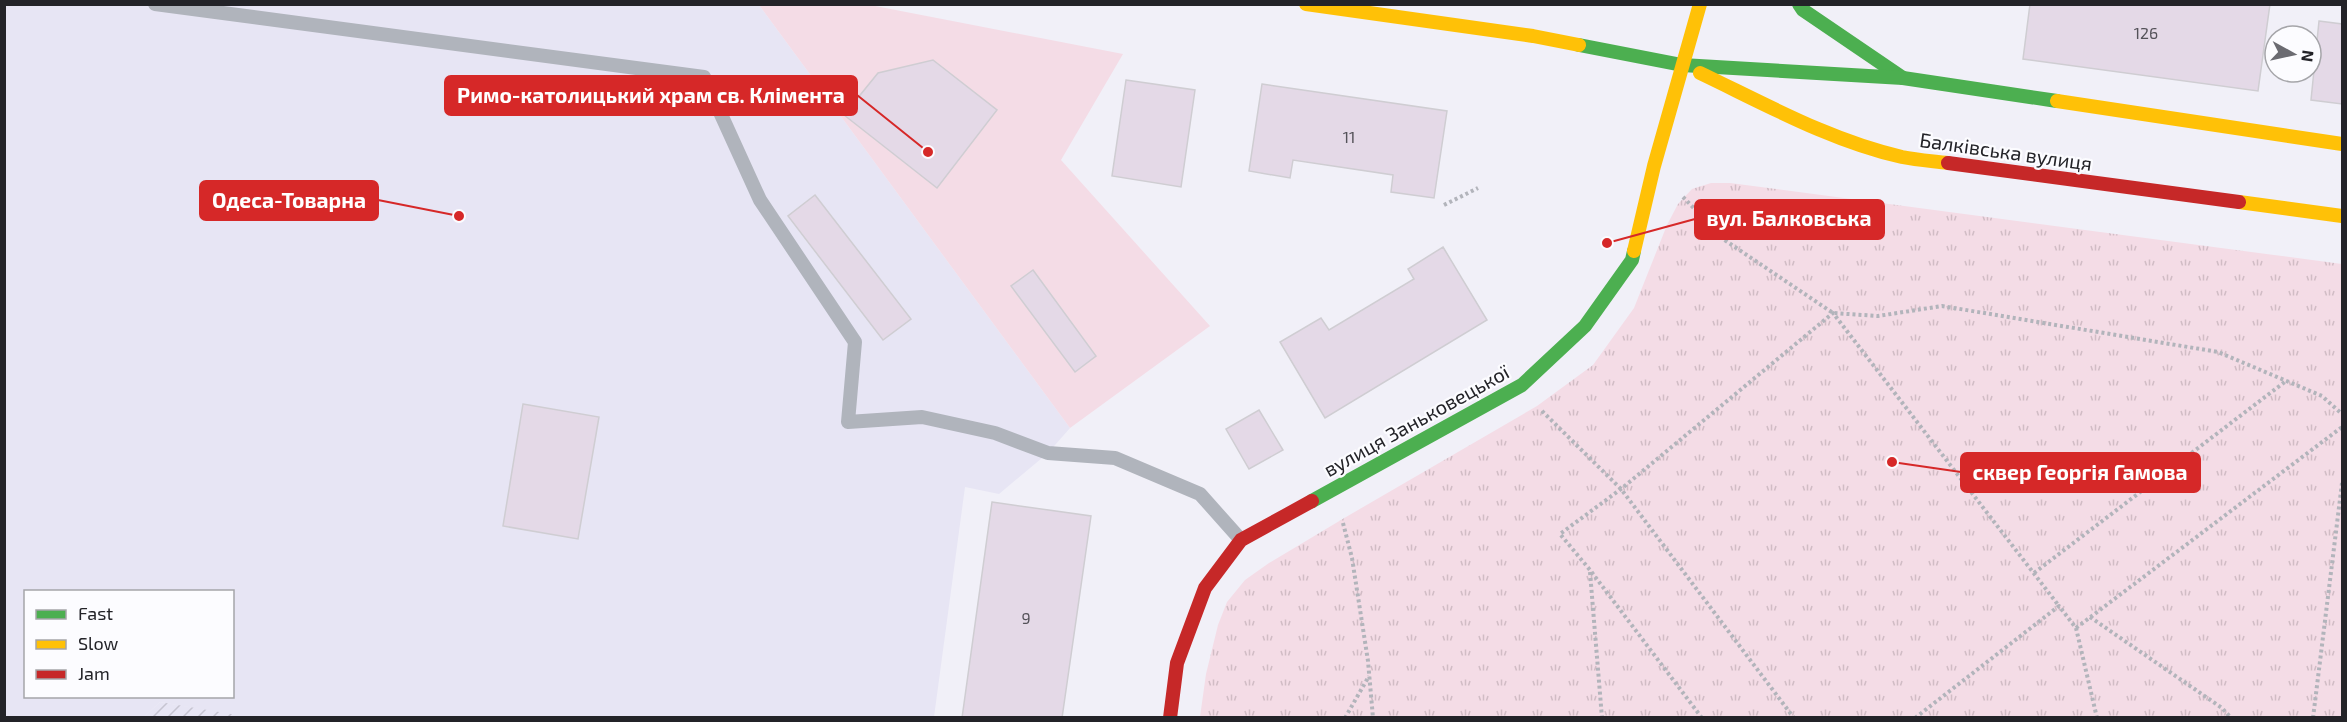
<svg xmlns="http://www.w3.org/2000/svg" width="2347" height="722" viewBox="0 0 2347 722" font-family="'Exo 2',sans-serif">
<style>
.built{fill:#e7e5f4;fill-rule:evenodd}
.industrial{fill:url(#industrial-furrows)}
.grass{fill:url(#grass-tufts)}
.garden{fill:#f4dce6}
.building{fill:#e4d9e7;stroke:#cfcdd2;stroke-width:1.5}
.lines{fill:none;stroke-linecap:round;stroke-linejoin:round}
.path{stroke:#b2b4bb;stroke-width:4;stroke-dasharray:3 3;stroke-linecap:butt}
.lane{stroke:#b0b4bc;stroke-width:14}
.fast{stroke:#4caf50;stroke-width:14}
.slow{stroke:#ffc107;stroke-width:14}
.jam{stroke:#c62828;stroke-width:14}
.labels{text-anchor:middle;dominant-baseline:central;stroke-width:4.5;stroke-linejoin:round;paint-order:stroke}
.number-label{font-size:16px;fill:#545259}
.street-label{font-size:20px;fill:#232328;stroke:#fcfcff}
.leader{fill:none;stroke:#d62828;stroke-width:2}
.callout-dot{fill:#d62828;stroke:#fcfcff;stroke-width:2}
.callout{fill:#d62828;stroke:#d62828;stroke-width:2}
.callout-label{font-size:21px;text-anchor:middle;font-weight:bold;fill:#fff}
</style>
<defs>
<pattern id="industrial-furrows" width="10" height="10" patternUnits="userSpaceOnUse" patternTransform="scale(1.5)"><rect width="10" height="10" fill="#e7e5f4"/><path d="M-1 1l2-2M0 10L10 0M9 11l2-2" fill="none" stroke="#c6c4d1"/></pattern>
<pattern id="grass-tufts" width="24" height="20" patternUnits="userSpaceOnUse" patternTransform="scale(1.5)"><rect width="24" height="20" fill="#f4dce6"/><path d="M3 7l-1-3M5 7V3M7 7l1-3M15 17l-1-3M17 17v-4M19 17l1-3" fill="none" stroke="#d1bcc5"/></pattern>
</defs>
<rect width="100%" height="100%" fill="#f1f0f8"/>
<path class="built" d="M4,5H759L1070,428L1048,453L999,494L965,487L934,717L249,718L160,702L144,717H5ZM26,592H232V696H26Z"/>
<polygon class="industrial" points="160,702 249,717 144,717"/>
<polygon class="grass" points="1711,183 1730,183 2342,264 2342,717 1200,717 1206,674 1218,625 1227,602 1245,580 1269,563 1346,517 1537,406 1593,365 1634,308 1667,225 1678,204 1692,189"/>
<polygon class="garden" points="759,5 870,5 1123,54 1061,160 1210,326 1070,428"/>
<g class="building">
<polygon points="2030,4 2270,4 2258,91 2023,59"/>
<polygon points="2319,21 2342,24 2342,104 2311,100"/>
<polygon points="933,60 997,110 937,188 844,115 878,73"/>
<polygon points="1126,80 1195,90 1181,187 1112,176"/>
<polygon points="1262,84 1447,111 1434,198 1391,192 1393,175 1293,160 1290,178 1249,171"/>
<polygon points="815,195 911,319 883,340 788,216"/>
<polygon points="1443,247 1487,320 1325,418 1280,342 1321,318 1329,330 1414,279 1408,269"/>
<polygon points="1033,270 1096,356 1075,372 1011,286"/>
<polygon points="523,404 599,417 578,539 503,526"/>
<polygon points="1259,410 1283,450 1249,469 1226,429"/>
<polygon points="992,502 1091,516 1062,718 962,718"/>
</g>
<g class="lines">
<g class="path">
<polyline points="1683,197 1726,241 1833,313 1878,316 1942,306 2218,352 2322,396 2342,414"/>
<polyline points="1444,205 1478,188"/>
<polyline points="1542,411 1621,489 1794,718"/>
<polyline points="1343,523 1352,558 1368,661 1373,718"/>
<polyline points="1590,572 1602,718"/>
<polyline points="2034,573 2286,381"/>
<polyline points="2090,617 2222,708 2231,718"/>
<polyline points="2076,628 2342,427"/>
<polyline points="1345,718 1369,676"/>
<polyline points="1702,718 1590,570 1560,534 1621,489 1833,313 2059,606"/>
<polyline points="1915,718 2059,606 2076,628 2097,718"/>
<polyline points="2313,718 2342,483"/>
</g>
<polyline class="lane" points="155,4 704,77 760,200 855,342 848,422 922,417 995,433 1048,453 1115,458 1200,494 1241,540"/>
<g class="fast">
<polyline points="1799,4 1803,10 1903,78"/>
<polyline points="1579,45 1682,65 1903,78 2057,101"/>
<polyline points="1312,501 1522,385 1585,326 1632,260 1634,251"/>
</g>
<g class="slow">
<polyline points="1306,4 1533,36 1579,45"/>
<path d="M1700,73C1765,104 1831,141 1902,157C1917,160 1932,161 1948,163"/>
<polyline points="2057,101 2342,144"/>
<polyline points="2239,202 2342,216"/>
<polyline points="1634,251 1654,166 1700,4"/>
</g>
<g class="jam">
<polyline points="1948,163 2239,202"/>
<polyline points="1170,718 1177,663 1205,588 1241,540 1312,501"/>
</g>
</g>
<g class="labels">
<g class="number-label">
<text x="2146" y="32">126</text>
<text x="1349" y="136">11</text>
<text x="1026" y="617">9</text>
</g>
<g class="street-label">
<text transform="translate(2006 151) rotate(8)">Балківська вулиця</text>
<text transform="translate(1416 420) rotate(-29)">вулиця Заньковецької</text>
</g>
</g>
<path class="leader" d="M928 152L857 95M459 216L378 200M1607 243L1695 219M1892 462L1961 472"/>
<g class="callout-dot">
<circle cx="928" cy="152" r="6"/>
<circle cx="459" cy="216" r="6"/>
<circle cx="1607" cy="243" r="6"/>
<circle cx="1892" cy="462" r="6"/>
</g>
<g class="callout">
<rect x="445" y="76" width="412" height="39" rx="6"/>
<rect x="200" y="181" width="178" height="39" rx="6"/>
<rect x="1695" y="200" width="189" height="39" rx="6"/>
<rect x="1961" y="453" width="239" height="39" rx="6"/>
</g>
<g class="callout-label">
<text x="651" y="103">Римо-католицький храм св. Клімента</text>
<text x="289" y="208">Одеса-Товарна</text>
<text x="1789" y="226">вул. Балковська</text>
<text x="2080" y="480">сквер Георгія Гамова</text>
</g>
<rect width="2347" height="722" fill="none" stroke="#232328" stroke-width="12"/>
<rect x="24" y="590" width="210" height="108" fill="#fcfcff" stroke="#a5a5a9" stroke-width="1.5"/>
<rect x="36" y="610" width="30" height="9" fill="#4caf50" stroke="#a5a5a9" stroke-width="1.5"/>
<text x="78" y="620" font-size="18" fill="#232328">Fast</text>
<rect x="36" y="640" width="30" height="9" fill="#ffc107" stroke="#a5a5a9" stroke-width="1.5"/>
<text x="78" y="650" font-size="18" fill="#232328">Slow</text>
<rect x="36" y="670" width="30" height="9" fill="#c62828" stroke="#a5a5a9" stroke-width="1.5"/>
<text x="78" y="680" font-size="18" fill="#232328">Jam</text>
<g transform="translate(2293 54) rotate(98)"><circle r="28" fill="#fcfcff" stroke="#a5a5a9" stroke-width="1.5"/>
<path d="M0-4.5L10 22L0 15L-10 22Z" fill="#6b6b71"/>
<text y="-9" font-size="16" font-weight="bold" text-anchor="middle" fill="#232328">N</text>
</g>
</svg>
